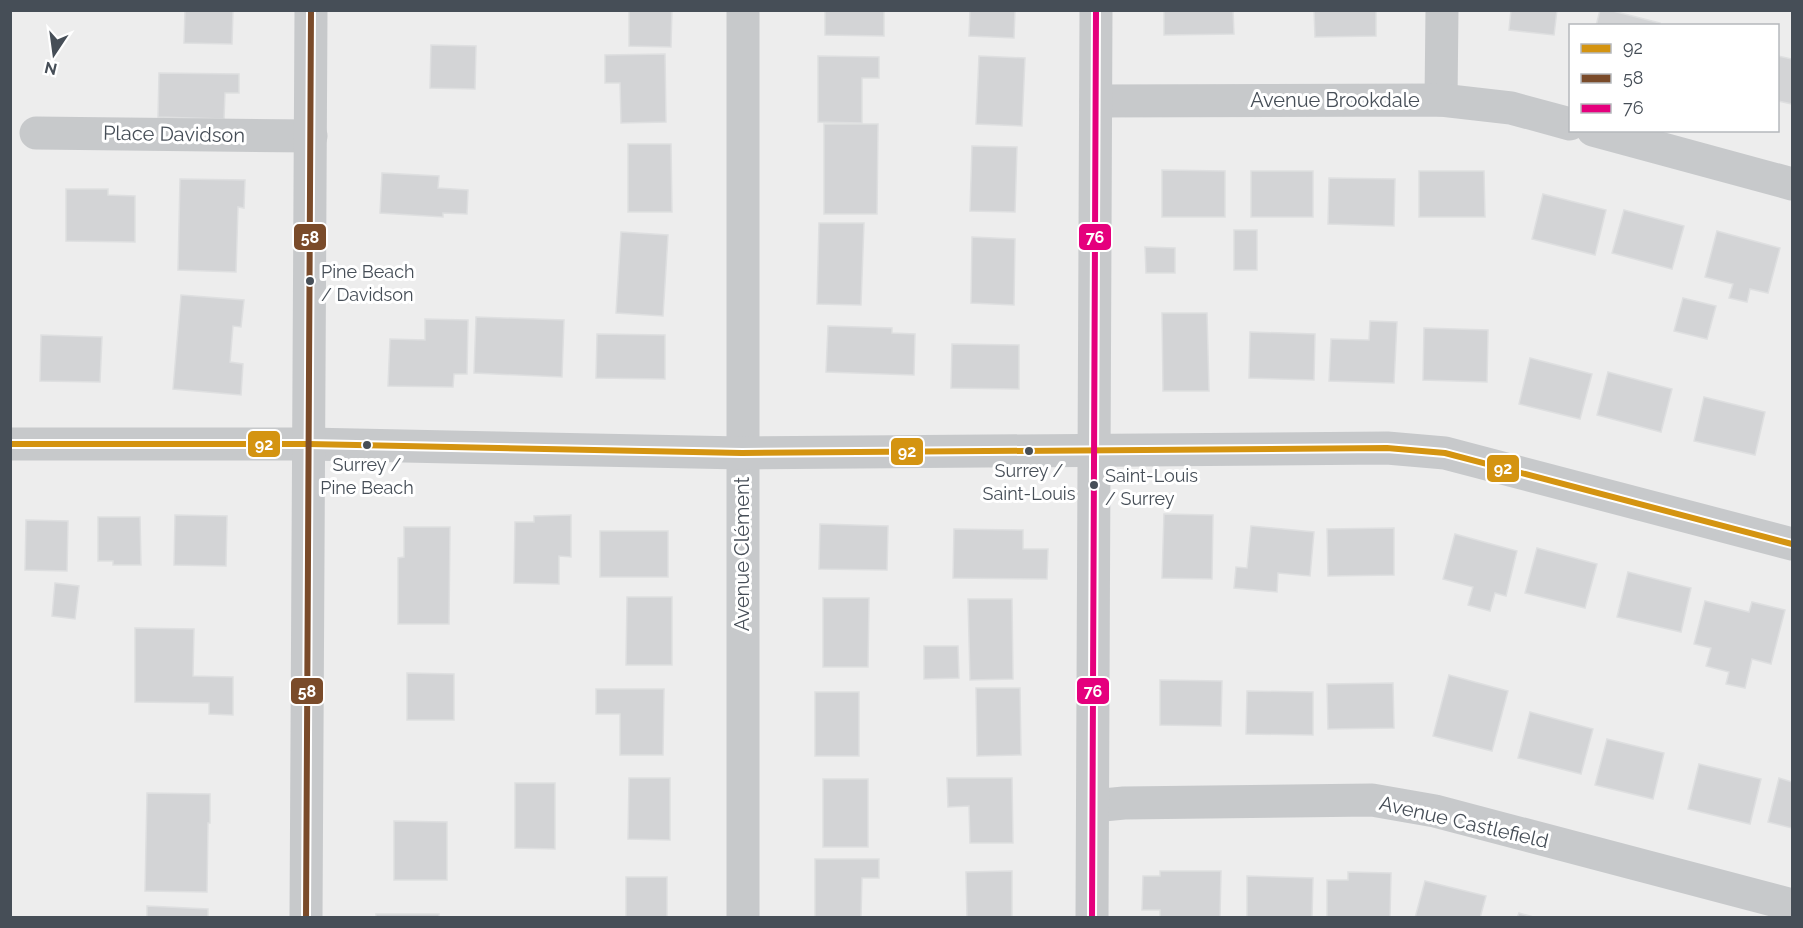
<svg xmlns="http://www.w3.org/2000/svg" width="1803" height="928" viewBox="0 0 1803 928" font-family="Raleway,sans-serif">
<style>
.building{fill:#d3d4d6;stroke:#dedfe0;stroke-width:1.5}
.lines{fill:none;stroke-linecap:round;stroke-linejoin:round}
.minor{stroke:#c7c9cb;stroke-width:33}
.bus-1-casing{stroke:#fff;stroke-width:10}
.bus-2-casing{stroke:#fff;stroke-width:10}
.bus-3-casing{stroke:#fff;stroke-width:10}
.bus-1{stroke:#d49411;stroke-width:6}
.bus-2{stroke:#7a4b2a;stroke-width:6}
.bus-3{stroke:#e5007d;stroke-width:6}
.bus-dot{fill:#464e57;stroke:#fff;stroke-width:2}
.labels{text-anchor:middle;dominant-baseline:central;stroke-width:6;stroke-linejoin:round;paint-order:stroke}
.bus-label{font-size:18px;fill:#464e57;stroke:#fff;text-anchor:start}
.street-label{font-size:20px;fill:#464e57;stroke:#fff}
.line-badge{stroke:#fff;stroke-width:2}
.badge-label{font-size:16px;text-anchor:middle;font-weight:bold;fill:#fff}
</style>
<rect width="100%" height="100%" fill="#ededed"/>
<g class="building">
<polygon points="185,10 233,11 232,44 184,43"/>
<polygon points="629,10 672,10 671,47 629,46"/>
<polygon points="825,10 884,10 884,36 825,35"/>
<polygon points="970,10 1015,10 1014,38 969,36"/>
<polygon points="1164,10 1233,10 1234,34 1164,35"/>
<polygon points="1314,10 1376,10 1376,36 1315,37"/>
<polygon points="1511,10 1557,10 1554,35 1509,30"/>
<polygon points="1600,10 1609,10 1660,23 1659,26 1596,26"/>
<polygon points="431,45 476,46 475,89 430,88"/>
<polygon points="665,54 666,122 621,123 620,83 605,83 605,55"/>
<polygon points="818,56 879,57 879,78 862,78 862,123 818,122"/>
<polygon points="979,56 1025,58 1022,126 976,124"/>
<polygon points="1778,56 1792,59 1792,104 1778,101"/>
<polygon points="159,73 239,74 239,93 225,93 224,119 158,117"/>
<polygon points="824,124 878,124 877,214 824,214"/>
<polygon points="628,144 671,144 672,212 628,212"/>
<polygon points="972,146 1017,147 1015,212 970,211"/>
<polygon points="1162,170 1225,171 1225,217 1162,217"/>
<rect x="1251" y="171" width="62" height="46"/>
<polygon points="1419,171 1484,171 1485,217 1419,217"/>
<polygon points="382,173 439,176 438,188 468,190 467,214 443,213 443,217 380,213"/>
<polygon points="1329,178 1395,179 1394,226 1328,224"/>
<polygon points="180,179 245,180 244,208 238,207 236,272 178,270"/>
<polygon points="66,189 108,189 108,195 135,196 135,242 66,241"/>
<polygon points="1543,194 1606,210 1595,255 1532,239"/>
<polygon points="1624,210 1684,226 1672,269 1612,253"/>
<polygon points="819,223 864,223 861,305 817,304"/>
<rect x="1234" y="230" width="23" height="40"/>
<polygon points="1717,231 1780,248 1768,293 1750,289 1747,302 1729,298 1733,284 1705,277"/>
<polygon points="621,232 668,235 663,316 616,313"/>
<polygon points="972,237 1015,239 1014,305 971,303"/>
<polygon points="1145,247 1175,248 1175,273 1146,273"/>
<polygon points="181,295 244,300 241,327 233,326 230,362 243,364 241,395 173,389"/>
<polygon points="1683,298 1716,306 1707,339 1674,331"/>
<polygon points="1162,313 1207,313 1209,391 1163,391"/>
<polygon points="476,317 564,320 562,377 474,373"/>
<polygon points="425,319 468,320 467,374 454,374 453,387 388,386 390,339 425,340"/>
<polygon points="1370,321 1397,322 1394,383 1329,381 1331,339 1369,340"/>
<polygon points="828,326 892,328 892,333 915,334 914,375 826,372"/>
<polygon points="1424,328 1488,330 1487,382 1423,380"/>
<polygon points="1250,332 1315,334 1314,380 1249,378"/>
<polygon points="597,334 665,335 665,379 596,378"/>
<polygon points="41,335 102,337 100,382 40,381"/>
<polygon points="952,344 1019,345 1019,389 951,388"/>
<polygon points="1530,358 1592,374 1580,419 1519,404"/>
<polygon points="1608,372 1672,389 1661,432 1597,415"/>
<polygon points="1704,397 1765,412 1755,455 1694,441"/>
<polygon points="1164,514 1213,515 1212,579 1162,578"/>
<polygon points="175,515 227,516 226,566 174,565"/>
<polygon points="571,515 571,557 559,556 559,584 514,583 515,522 534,522 534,516"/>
<polygon points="98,517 140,517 141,565 113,565 113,561 98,561"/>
<polygon points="26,520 68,521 67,571 25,570"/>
<polygon points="820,524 888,526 887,570 819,569"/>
<polygon points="1251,526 1314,532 1310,576 1278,573 1277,592 1234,588 1236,567 1247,568"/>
<polygon points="404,527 450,527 449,624 398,624 398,558 404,557"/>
<polygon points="1394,528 1394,575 1328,576 1327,529"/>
<polygon points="954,529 1023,530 1023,549 1048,549 1047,579 953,578"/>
<rect x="600" y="531" width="68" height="46"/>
<polygon points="1455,534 1517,551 1506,596 1495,593 1490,611 1468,605 1473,587 1443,579"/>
<polygon points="1537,548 1597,564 1585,608 1525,593"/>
<polygon points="1628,572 1691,588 1681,632 1617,617"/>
<polygon points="55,583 79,586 75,619 52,616"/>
<polygon points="627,597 672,597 672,665 626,665"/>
<polygon points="823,598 869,598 868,667 823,667"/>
<polygon points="968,599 1012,599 1013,679 970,680"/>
<polygon points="1705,601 1749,612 1752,602 1785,610 1771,664 1752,659 1745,688 1726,684 1729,672 1706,666 1711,648 1694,644"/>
<polygon points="135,628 194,629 193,676 233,677 233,715 209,714 209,703 135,702"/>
<polygon points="924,646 958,646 959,678 924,679"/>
<polygon points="407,673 454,674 454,720 407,720"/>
<polygon points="1449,675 1508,691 1492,751 1433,736"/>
<polygon points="1160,680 1222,681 1221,726 1160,725"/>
<polygon points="1393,683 1394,728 1328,729 1327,684"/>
<polygon points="976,688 1020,688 1021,755 977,756"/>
<polygon points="596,689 664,689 663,755 620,755 620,714 596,714"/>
<polygon points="1247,691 1313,692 1313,735 1246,734"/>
<rect x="815" y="692" width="44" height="64"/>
<polygon points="1530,712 1593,729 1581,774 1518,758"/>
<polygon points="1607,739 1664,753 1653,799 1595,785"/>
<polygon points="1699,764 1761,779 1750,824 1688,809"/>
<polygon points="629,778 670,778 670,840 628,839"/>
<polygon points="947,778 1012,778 1013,843 970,843 969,806 948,807"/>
<polygon points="1779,778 1792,782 1792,828 1768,822"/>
<rect x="823" y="779" width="45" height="68"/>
<polygon points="515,783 555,783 555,849 515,848"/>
<polygon points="147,793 210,794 210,823 208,823 207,892 145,891"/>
<polygon points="394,821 447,822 447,880 394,880"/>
<polygon points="815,859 879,859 879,878 862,878 861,918 815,918"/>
<polygon points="1012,871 1012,918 967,918 966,872"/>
<polygon points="1160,871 1221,871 1220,918 1160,917 1160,910 1142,910 1143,876 1160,876"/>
<polygon points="1348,872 1391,873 1390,918 1327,918 1327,880 1348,880"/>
<polygon points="1247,876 1313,878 1312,918 1247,918"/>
<rect x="626" y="877" width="41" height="41"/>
<polygon points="1425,881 1486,896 1480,918 1415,918"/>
<polygon points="147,906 208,909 208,918 147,918"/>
<polygon points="1519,913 1537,918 1517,918"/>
<rect x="376" y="914" width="63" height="4"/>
</g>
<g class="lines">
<g class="minor">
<polyline points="743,10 743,918"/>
<polyline points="1441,100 1442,10"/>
<polyline points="1096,101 1441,100 1511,108 1570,124"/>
<polyline points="1593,130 1792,184"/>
<polyline points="36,133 311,136"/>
<polyline points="10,444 309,444 742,453 1387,448 1445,453 1792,544"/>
<polyline points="1093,806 1124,803 1372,800 1435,811 1792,905"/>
<polyline points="306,918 311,10"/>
<polyline points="1092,918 1096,10"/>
</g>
<g class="bus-1-casing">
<polyline id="bus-1" points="10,444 309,444 742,453 1387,448 1445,453 1792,544"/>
</g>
<g class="bus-2-casing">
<polyline id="bus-2" points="306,918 311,10"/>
</g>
<g class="bus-3-casing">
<polyline id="bus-3" points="1092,918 1096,10"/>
</g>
<use href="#bus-1" class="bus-1"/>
<use href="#bus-2" class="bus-2"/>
<use href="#bus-3" class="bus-3"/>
</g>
<g class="bus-dot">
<circle cx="310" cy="281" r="5"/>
<circle cx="367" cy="445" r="5"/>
<circle cx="1029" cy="451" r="5"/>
<circle cx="1094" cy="485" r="5"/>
</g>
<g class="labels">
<g class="bus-label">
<text x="321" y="271">Pine Beach<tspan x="321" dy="23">/ Davidson</tspan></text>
<text x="367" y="464" text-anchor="middle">Surrey /<tspan x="367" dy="23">Pine Beach</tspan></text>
<text x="1029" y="470" text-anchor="middle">Surrey /<tspan x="1029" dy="23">Saint-Louis</tspan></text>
<text x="1105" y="475">Saint-Louis<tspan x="1105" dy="23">/ Surrey</tspan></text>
</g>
<g class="street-label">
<text x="1335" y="100">Avenue Brookdale</text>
<text transform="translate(174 134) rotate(1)">Place Davidson</text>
<text transform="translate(742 554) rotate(-90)">Avenue Clément</text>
<text transform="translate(1464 822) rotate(13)">Avenue Castlefield</text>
</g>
</g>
<g class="line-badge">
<rect x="293" y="223" width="34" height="28" rx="6" fill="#7a4b2a"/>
<rect x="1078" y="223" width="34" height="28" rx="6" fill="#e5007d"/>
<rect x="247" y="430" width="34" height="28" rx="6" fill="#d49411"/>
<rect x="890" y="437" width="34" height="29" rx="6" fill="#d49411"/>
<rect x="1486" y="454" width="34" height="29" rx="6" fill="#d49411"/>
<rect x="290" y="677" width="34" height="28" rx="6" fill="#7a4b2a"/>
<rect x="1076" y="677" width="34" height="28" rx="6" fill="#e5007d"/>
</g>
<g class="badge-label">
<text x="310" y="243">58</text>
<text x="1095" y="243">76</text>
<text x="264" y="450">92</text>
<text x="907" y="457">92</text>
<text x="1503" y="474">92</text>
<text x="307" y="697">58</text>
<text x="1093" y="697">76</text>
</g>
<rect width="1803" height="928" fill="none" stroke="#464e57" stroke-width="24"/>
<rect x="1569" y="24" width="210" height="108" fill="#ffffff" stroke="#b5b8bc" stroke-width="1.5"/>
<rect x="1581" y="44" width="30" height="9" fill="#d49411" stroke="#b5b8bc" stroke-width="1.5"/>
<text x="1623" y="54" font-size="18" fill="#464e57">92</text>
<rect x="1581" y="74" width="30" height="9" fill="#7a4b2a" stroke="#b5b8bc" stroke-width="1.5"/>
<text x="1623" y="84" font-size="18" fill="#464e57">58</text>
<rect x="1581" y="104" width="30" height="9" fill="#e5007d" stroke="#b5b8bc" stroke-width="1.5"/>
<text x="1623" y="114" font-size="18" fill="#464e57">76</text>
<g transform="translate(54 54) rotate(193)" stroke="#ffffff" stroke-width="4.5" paint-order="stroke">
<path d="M0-4.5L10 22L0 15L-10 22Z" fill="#464e57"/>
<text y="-9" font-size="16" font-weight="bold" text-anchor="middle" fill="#464e57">N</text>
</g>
</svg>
